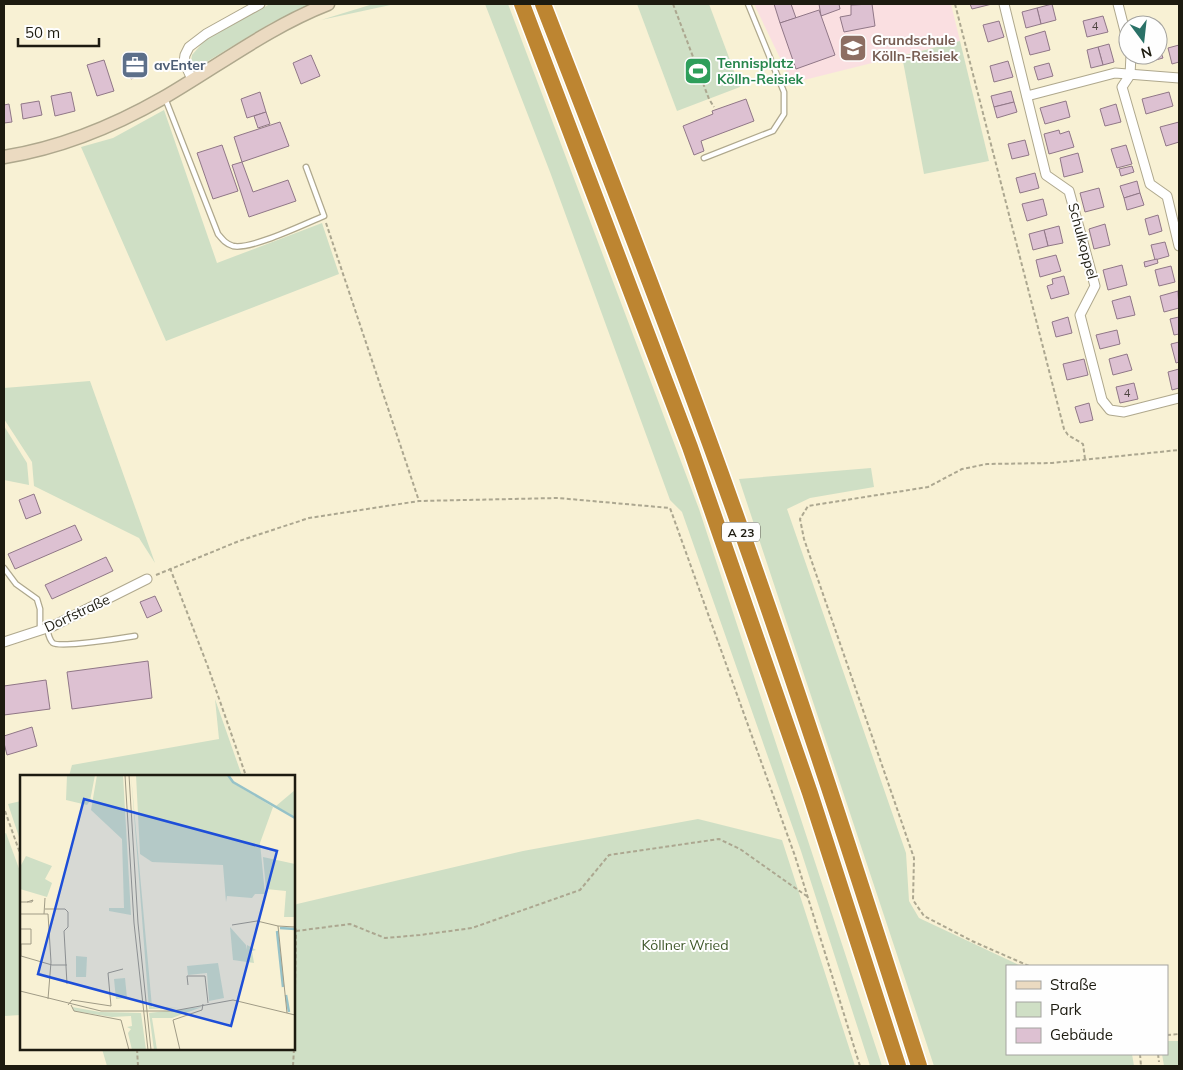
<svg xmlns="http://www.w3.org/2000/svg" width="1183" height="1070" viewBox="0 0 1183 1070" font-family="Mulish,sans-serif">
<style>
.education{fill:#fadfe1}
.green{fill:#cfdfc5}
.building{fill:#ddc1d2;stroke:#907787}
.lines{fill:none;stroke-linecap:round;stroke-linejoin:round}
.lane-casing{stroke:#afa88d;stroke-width:7}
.street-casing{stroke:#afa88d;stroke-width:11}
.secondary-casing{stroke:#afa88d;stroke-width:15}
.highway-casing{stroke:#fff;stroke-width:19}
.path{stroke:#aca790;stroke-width:2;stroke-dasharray:4 2.5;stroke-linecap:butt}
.lane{stroke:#fff;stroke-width:4.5}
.street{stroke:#fff;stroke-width:9}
.secondary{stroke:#ebdac1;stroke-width:12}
.highway{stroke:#bd8531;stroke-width:16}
.labels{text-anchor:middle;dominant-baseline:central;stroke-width:4;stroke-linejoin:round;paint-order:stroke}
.number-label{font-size:11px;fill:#4d4440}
.shield{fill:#fefefe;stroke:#605f57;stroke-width:1}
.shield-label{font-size:12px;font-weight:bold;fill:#1d1b10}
.education-label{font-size:14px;font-weight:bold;fill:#785e54;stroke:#fefefe;text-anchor:start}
.leisure-label{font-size:14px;font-weight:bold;fill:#27864d;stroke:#fefefe;text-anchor:start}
.service-label{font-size:14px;font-weight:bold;fill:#4e5e75;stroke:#fefefe;text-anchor:start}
.street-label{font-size:14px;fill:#1d1b10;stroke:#fefefe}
.park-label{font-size:14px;fill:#3c5527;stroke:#fefefe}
.inset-river{fill:none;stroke:#96c2c8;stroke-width:2.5}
.inset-road{fill:none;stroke:#a09b86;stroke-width:1}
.view{fill:#1d4ed8;fill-opacity:0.15;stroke:#1d4ed8;stroke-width:2.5}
.inset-edge{fill:none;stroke:#1d1b10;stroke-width:2.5}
</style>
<rect width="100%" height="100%" fill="#f8f1d4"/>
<polygon class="education" points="754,4 951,4 960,41 792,83"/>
<g class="green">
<polygon points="270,4 311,4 271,23 203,64 191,62 192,55 205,40"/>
<polygon points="373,4 395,4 321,20"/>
<polygon points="485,4 508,4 699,509 882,1066 870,1066 801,851 682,512 670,500 550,172"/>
<polygon points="637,4 709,4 740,87 677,111"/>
<polygon points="960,41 989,161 924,174 902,56"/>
<polygon points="164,110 217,263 322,223 339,274 166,341 81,147 113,138"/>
<polygon points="90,381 155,563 139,538 34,486 32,462 4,419 4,388"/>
<polygon points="4,426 27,463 29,485 4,480"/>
<polygon points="871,468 874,487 810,498 787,509 906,853 909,901 919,918 1021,966 1007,966 1007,1054 1132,1054 1134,1066 934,1066 739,479"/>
<polygon points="215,699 242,776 69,776 72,765 219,739"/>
<polygon points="21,801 21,843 8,804"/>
<polygon points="698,819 782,840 855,1066 107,1066 102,1049 294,1049 294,906 297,904 523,851"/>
<polygon points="6,833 21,874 21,1015 4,1016 4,834"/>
<polygon points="1167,1041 1179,1041 1179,1066 1164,1066 1162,1054 1167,1054"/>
</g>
<g class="building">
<polygon points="774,4 791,4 796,18 780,23"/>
<polygon points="819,4 839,4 840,9 821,16"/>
<polygon points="872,4 875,26 844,32 840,17 851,15 851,5"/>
<polygon points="970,4 992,4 972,9"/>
<polygon points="1052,4 1056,20 1041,24 1037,8"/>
<polygon points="1037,8 1041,24 1026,28 1022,12"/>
<polygon points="819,10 835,55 796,69 780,23"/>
<polygon points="1103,16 1108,32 1087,37 1083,21"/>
<polygon points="999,21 1004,37 988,42 983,25"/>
<polygon points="1045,31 1050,50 1030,55 1025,37"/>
<polygon points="1109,44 1114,62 1103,65 1098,47"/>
<polygon points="1158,44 1163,58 1145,63 1143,55 1158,55"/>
<polygon points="1179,45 1179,62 1172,64 1168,48"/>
<polygon points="1098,47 1103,65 1091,68 1087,50"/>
<polygon points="140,54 145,68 138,71 140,75 131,79 124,60"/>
<polygon points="311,55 320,76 301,84 293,63"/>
<polygon points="104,60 114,91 97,96 87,65"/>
<polygon points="1008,61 1013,77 994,82 990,66"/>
<polygon points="1049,63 1053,76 1038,80 1034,67"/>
<polygon points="1011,91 1014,102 994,107 991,96"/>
<polygon points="71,92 75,111 55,116 51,96"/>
<polygon points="260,92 266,112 247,118 241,99"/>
<polygon points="1169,92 1173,106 1146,114 1142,99"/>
<polygon points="746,99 754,121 701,141 704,151 694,155 683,126 713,114 712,111"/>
<polygon points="39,101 42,115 23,119 21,104"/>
<polygon points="1066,101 1070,117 1045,124 1040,108"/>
<polygon points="1014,102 1017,112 997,118 994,107"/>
<polygon points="9,104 12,122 4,123 4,105"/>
<polygon points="1116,104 1121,122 1105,126 1100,109"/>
<polygon points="266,112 270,124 258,128 254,116"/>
<polygon points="280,122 289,146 242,162 234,137"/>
<polygon points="1179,122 1179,142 1166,146 1160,127"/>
<polygon points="1059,130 1060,134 1069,131 1074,147 1049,154 1044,134"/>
<polygon points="1025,140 1029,155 1012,159 1008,144"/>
<polygon points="222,145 238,191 213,199 197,153"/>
<polygon points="1126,145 1132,164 1117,168 1111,149"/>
<polygon points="1078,153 1083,172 1064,177 1060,158"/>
<polygon points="242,162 253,192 288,180 296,201 249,217 232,165"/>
<polygon points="1132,166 1134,172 1121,176 1119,169"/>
<polygon points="1035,173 1039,188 1020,193 1016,178"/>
<polygon points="1137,181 1140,193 1124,198 1120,186"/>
<polygon points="1099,188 1104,207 1085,212 1080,193"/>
<polygon points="1140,193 1144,205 1127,210 1124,198"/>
<polygon points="1043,199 1047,215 1027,221 1022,204"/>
<polygon points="1158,215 1162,231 1149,235 1145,219"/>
<polygon points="1105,224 1110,245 1094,249 1089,229"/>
<polygon points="1059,226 1063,243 1048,246 1044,230"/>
<polygon points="1044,230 1048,246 1033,250 1029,234"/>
<polygon points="1165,242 1169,256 1155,260 1151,245"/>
<polygon points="1056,255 1061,271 1040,277 1036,260"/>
<polygon points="1157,259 1158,263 1145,267 1144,262"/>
<polygon points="1122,265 1127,285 1108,290 1103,270"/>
<polygon points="1171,266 1175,282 1159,286 1155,270"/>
<polygon points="1064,276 1069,294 1051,299 1047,286 1053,284 1052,279"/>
<polygon points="1178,291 1179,308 1164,312 1160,296"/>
<polygon points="1130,296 1135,315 1117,319 1112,301"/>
<polygon points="1068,317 1072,333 1056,337 1052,322"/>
<polygon points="1179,317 1179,334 1174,335 1170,319"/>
<polygon points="1117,330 1120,344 1100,349 1096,335"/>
<polygon points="1179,342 1179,362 1176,363 1171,344"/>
<polygon points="1127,354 1132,370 1113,375 1109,359"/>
<polygon points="1084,359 1088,375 1067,380 1063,364"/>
<polygon points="1179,369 1179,388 1172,390 1168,372"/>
<polygon points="1134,383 1138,399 1120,403 1116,387"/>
<polygon points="1089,403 1093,420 1080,423 1075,407"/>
<polygon points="34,494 41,513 26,519 19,500"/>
<polygon points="75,525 82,540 15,569 8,554"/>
<polygon points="106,557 113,571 52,599 45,585"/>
<polygon points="155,596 162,611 147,618 140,602"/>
<polygon points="148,661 152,698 72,709 67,672"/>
<polygon points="46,680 50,709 4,715 4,686"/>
<polygon points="32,727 37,746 7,755 4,743 4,736"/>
</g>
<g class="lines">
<g class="lane-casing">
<g id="lane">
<path d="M165,98L218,234C223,240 226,244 233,246C251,250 304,224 324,216L306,167"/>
<polyline points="704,158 773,131 784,114 784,92 748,4"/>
<polyline points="4,568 16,584 37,599 40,609 40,629"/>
<path d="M47,628C48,633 49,640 53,643C60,648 123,638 135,636"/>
</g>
</g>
<g class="street-casing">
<g id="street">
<polyline points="1004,4 1046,175 1069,191 1095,286 1080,315 1102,400 1110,410 1124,412 1179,398"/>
<polyline points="1118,4 1128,43"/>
<polyline points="1131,55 1130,75 1122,87 1150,184 1167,196 1179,246"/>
<polyline points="192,79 184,62 185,55 189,47 206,34 260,4"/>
<polyline points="1027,96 1115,73 1179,78"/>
<polyline points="4,642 53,626 147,579"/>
</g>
</g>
<g class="secondary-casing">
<path id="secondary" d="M4,157C60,148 114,126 163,98C218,66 269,27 328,4"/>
</g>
<g class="highway-casing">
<g id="highway">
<polyline points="522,4 690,447 810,793 898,1066"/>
<path d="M543,4C599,148 655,292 708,438C784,646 852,856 919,1066"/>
</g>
</g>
<g class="path">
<polyline points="673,4 709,99 714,107"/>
<polyline points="955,4 1064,429 1068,435 1083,444 1085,459"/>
<polyline points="326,223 419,501"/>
<polyline points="170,568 208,667 246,776"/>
<polyline points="156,575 239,541 309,518 419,501 558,498 670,508 795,856 860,1066"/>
<polyline points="5,811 21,856"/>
<polyline points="294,922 296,931 294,1047"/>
<polyline points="296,931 350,924 385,938 420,935 472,928 580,890 609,855 719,839 740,849 808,897"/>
<polyline points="1029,966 972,941 924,916 913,900 914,858 804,539 800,519 808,506 928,487 962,469 987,464 1052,463 1179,450"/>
<polyline points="1167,1035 1179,1034"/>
<polyline points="137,1049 138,1066"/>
<polyline points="1140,1054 1141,1066"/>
<polyline points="1158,1054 1159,1062"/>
<polyline points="293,1066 294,1049"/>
</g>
<use href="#lane" class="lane"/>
<use href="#street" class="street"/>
<use href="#secondary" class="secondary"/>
<use href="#highway" class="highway"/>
</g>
<defs>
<g id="school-square" transform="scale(1.4375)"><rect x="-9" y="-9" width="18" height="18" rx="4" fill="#8d6e63" stroke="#fefefe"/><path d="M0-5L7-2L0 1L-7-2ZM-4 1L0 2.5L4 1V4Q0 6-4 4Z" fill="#fff"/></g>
<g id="office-square" transform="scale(1.4375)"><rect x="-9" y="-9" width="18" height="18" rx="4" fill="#5c6f8a" stroke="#fefefe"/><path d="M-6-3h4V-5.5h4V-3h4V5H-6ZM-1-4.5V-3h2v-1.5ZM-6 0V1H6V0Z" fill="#fff"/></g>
<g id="stadium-square" transform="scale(1.4375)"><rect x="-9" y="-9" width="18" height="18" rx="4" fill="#2e9e5b" stroke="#fefefe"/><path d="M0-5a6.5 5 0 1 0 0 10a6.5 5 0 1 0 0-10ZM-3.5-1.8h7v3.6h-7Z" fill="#fff"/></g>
</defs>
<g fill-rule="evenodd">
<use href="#school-square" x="853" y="48"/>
<use href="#office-square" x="135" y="65"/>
<use href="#stadium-square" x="698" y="71"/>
</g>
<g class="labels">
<g class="number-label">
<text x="1095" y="26">4</text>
<text x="1127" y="393">4</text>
</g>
<rect class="shield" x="722" y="522.5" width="38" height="19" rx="4"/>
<g class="shield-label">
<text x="741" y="532">A 23</text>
</g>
<g class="education-label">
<text x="872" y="40">Grundschule<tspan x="872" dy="16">Kölln-Reisiek</tspan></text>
</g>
<g class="leisure-label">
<text x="717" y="63">Tennisplatz<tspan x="717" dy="16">Kölln-Reisiek</tspan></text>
</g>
<g class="service-label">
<text x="154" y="65">avEnter</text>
</g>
<g class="street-label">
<text transform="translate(1083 241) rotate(75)">Schulkoppel</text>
<text transform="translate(77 613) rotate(-25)">Dorfstraße</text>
</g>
<g class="park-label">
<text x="685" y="945">Köllner Wried</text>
</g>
</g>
<g transform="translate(20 775)">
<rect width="275" height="275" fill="#f8f1d4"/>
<path d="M47,0H75L70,26L67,30L46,25ZM77,0H103L111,140L89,136V133H104L102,64L71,35ZM111,0L132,232L159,233L129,234ZM116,0H207L213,8L253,32L240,68L245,119H235L232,123L207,121L206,127L203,90L132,87L120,79ZM275,15V42L256,31ZM6,81L32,91L25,104L32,108L27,122L0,114V92ZM243,82L275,89V142H264L266,116L246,114ZM210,152L226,170V175L227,170L236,175L232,176L234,188L213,185ZM56,181L67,182L66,202H56ZM198,188L204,223L189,226L187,198L168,200L167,191ZM105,203L107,223L96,224L94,204ZM52,232L80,237L121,238L126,275H112L108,258L111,254L107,252L112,251L111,241L92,242L54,236ZM182,232L152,243H132L137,275H134L129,238Z" fill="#cfdfc5"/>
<path class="inset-river" d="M208,0L213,7L275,43M260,153L275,154M257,156L263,212M266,220L269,237"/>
<path class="inset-road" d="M105,0L114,148L128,275M109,0L118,148L131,275M25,134H45L48,137V152L44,156L47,209M0,139H28L31,187L28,224M24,139L25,123M212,150L237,146L258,151L267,238M258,151L275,152M1,181V169H11V154H0V127H12L13,125L7,127M1,181L32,190H47M168,210L167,201H185L188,228M0,216L81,236H153L213,225L275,240M48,230L52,225L91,231L88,198L103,194M51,230L54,236L101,245L109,275M160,275L153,245L182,235L183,229"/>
<path class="view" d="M64,24L257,76L211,251L18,199Z"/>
<rect width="275" height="275" class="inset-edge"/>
</g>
<rect width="1183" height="1070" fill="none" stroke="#1d1b10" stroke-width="10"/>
<rect x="1006" y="965" width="162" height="90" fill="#fefefe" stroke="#a4a39f"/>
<rect x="1016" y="981" width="25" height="8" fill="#ebdac1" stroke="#a4a39f"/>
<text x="1050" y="990" font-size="15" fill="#1d1b10">Straße</text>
<rect x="1016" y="1002" width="25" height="15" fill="#cfdfc5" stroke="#a4a39f"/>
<text x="1050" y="1015" font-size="15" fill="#1d1b10">Park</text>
<rect x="1016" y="1028" width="25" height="15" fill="#ddc1d2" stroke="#a4a39f"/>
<text x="1050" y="1040" font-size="15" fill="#1d1b10">Gebäude</text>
<g transform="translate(1143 40) rotate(165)"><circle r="24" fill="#fefefe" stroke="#a4a39f"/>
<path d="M0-4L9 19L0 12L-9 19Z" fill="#2a7167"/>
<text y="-8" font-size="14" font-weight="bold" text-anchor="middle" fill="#1d1b10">N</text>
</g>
<path d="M18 38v8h81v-8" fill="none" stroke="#1d1b10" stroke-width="2.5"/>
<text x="25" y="38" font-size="15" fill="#1d1b10" stroke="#fefefe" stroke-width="4" paint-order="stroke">50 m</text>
</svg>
